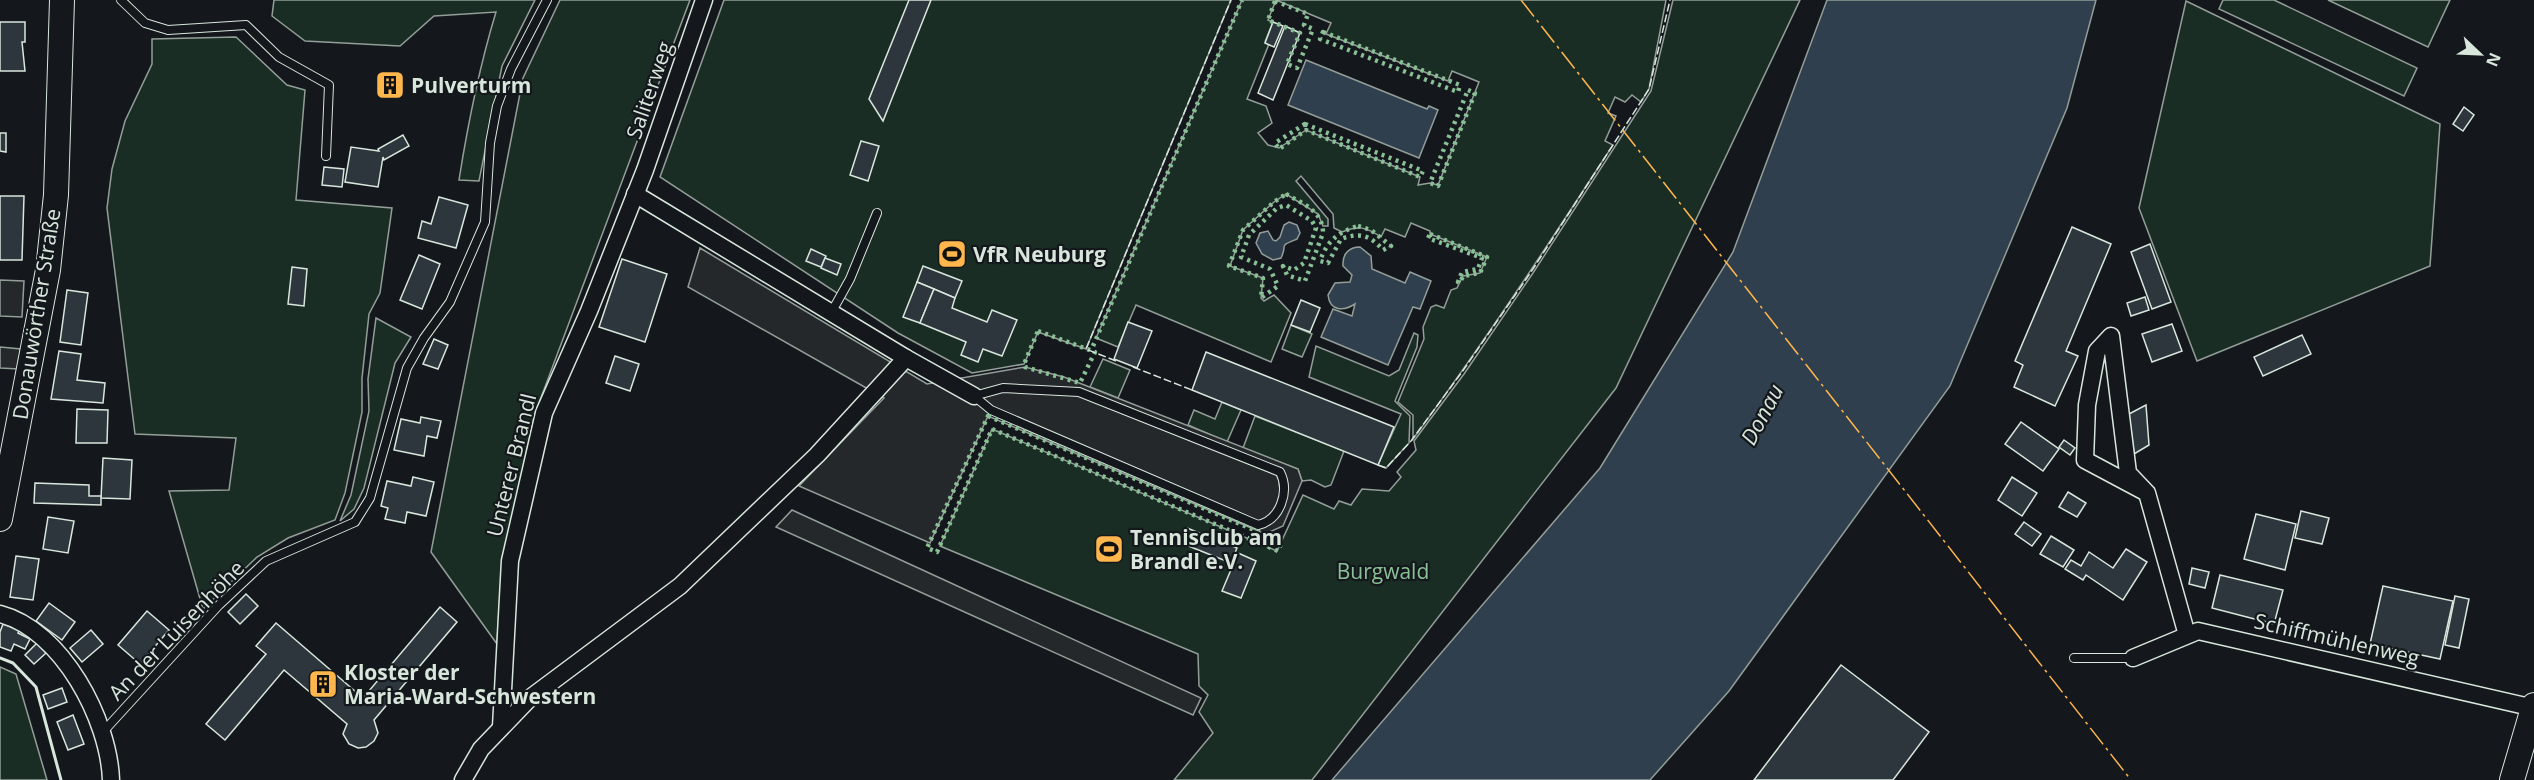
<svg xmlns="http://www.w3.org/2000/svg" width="2534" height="780" viewBox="0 0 2534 780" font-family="'Open Sans',sans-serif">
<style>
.green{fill:#1a2d24;stroke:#939e99;stroke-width:1.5;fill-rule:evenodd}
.parking{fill:#24282b;stroke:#939e99;stroke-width:1.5}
.water{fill:#2f3f4d;stroke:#939e99;stroke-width:1.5}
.building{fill:#2c363c;stroke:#d8e6dc;stroke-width:1.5}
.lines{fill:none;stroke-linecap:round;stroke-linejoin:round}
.lane-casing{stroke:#d8e6dc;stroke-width:10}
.street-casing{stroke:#d8e6dc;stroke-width:19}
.secondary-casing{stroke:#d8e6dc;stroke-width:26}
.lane{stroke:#14181c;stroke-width:8}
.street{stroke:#14181c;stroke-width:16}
.secondary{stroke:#14181c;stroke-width:24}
.hedge{stroke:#8ac095;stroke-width:4.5;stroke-dasharray:3 4.5;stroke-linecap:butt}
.fence{stroke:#d8e6dc;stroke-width:1.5;stroke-dasharray:8 3;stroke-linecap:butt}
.wall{stroke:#d8e6dc;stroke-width:3}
.power{stroke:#ffb74d;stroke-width:1.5;stroke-dasharray:21 4.5 3 4.5;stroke-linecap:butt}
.labels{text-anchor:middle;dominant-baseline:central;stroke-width:4.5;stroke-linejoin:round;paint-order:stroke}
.poi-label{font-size:21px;font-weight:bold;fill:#d8e6dc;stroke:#14181c;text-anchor:start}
.street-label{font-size:21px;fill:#d8e6dc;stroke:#14181c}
.park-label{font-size:21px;fill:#8ac095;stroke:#14181c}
.water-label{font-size:22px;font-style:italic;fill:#d8e6dc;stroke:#14181c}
</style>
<rect width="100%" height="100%" fill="#14181c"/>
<g class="green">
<path d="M274,0H535L502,66L479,181L459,180C468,123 479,68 496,12L434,16L400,46L305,41L272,16Z"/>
<polygon points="560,0 690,0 536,411 502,560 497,644 431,552 523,78"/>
<polygon points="724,0 1231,0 1086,349 1038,332 1024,364 972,373 898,333 660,177"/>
<path d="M1242,0H1666L1649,89L1641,102L1632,95L1625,102L1615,97L1608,113L1616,116L1605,141L1613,145C1548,245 1483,344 1413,439V415L1398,402L1424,339L1423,327L1431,307L1436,305L1444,308L1451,290L1457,288L1463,276L1480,273L1487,257L1430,234V231L1411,223L1405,237L1385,229L1381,237C1366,227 1358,225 1342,232L1334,228L1333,214L1301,176L1296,181L1328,219V226H1323L1318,214L1286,194L1274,202L1243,230L1230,266L1263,278L1261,298L1264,301L1274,295L1291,313L1271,362L1136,305L1118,347L1096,338ZM1276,0L1331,23L1326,34L1448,81L1452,71L1479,82L1438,185L1430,183L1418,185L1420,177L1306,130L1279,148L1268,145L1258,133L1272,123L1266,106L1247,99L1269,44L1265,42L1273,22L1268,20Z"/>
<polygon points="1673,0 1800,0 1616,388 1312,780 1174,780 1213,733 1199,712 1208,695 1199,686 1198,654 940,546 992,429 1277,551 1303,495 1334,509 1339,501 1351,505 1362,489 1389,491 1401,477 1397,472 1416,450 1414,441 1464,374 1533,273 1651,91"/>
<polygon points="2223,0 2274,0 2417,68 2404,96 2219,9"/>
<polygon points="2328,0 2450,0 2428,47"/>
<polygon points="2186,1 2440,124 2430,266 2197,361 2139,208"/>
<polygon points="236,37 287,85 305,90 296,200 392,208 380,293 369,314 362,378 362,412 345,493 335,520 288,538 257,557 203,609 169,491 229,490 236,438 135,434 107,208 112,169 125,121 152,64 152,39"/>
<polygon points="376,318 411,337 395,363 364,488 354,509 340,521 351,495 369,411 368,379"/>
<polygon points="1291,325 1312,334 1302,357 1282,349"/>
<polygon points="1414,333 1418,335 1417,347 1395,401 1410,416 1409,443 1386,468 1378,465 1401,414 1309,377 1316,346 1389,376 1399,370"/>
<polygon points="1103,359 1130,370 1118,398 1090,387"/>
<polygon points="1222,402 1241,410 1227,442 1188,425 1194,410 1215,419"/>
<polygon points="1255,416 1344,451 1331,485 1325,487 1311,480 1302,481 1298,469 1243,448"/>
<polygon points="0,667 16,674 47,780 0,780"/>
</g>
<g class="parking">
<polygon points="700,248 927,384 1025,367 1064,377 1298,469 1302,481 1283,526 1265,534 988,416 930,543 799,486 884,398 688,287"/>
<polygon points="0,280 24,281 22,317 0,316"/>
<polygon points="0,347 21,349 19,369 0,368"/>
<polygon points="792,510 1201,698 1193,715 776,527"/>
</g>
<g class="water">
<polygon points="1827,0 2096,0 2067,108 1950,386 1729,691 1650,780 1332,780 1600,468 1733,252"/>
<polygon points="1306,60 1427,109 1429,106 1438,110 1419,158 1288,105"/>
<path d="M1289,222L1297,225L1300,233L1297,239C1276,248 1289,242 1281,258L1273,260L1262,254L1256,243L1260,233L1268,231L1273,240L1276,241L1280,237L1284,225Z"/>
<path d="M1360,247L1371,256L1372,269L1405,283L1410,272L1431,281L1420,309L1413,307L1388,365L1321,337L1333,309L1352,316L1355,304C1344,311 1330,312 1328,295L1335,283L1350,282L1352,275L1343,266C1342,254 1349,247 1360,247Z"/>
</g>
<g class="building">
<polygon points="909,0 931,0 883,121 869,99"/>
<polygon points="0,22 25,22 25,42 22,42 25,71 0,71"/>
<polygon points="1273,22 1283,26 1274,47 1265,43"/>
<polygon points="1285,26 1300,33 1273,100 1258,93"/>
<polygon points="387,74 401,81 394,96 380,90"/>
<polygon points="2464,107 2474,115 2463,131 2453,124"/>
<polygon points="0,133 6,133 6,152 0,151"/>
<polygon points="403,135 409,146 384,160 383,157 378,187 345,182 351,147 379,151 378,149"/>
<polygon points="861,141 879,146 868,181 850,175"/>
<polygon points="324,167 344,169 342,187 322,185"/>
<polygon points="0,196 24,196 22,260 0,260"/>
<polygon points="439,197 468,205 456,248 418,238 422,221 431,224"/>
<polygon points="2072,227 2111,244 2066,351 2078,356 2055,406 2014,387 2023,365 2015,361"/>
<polygon points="2150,244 2171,302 2152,309 2131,252"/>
<polygon points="811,249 826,256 821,267 806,261"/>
<polygon points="419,255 440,264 422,309 400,300"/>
<polygon points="825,258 841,264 837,275 821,268"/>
<polygon points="622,259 667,274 645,342 599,327"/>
<polygon points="923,266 962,281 955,298 917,282"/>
<polygon points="292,267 307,269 304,306 288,304"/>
<polygon points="917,282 934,289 920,323 903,317"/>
<polygon points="934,289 955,298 952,308 987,322 992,310 1017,320 1002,356 983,349 978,362 961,355 966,342 920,323"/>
<polygon points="67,290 88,293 81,345 60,342"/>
<polygon points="2145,297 2149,310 2131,316 2127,303"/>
<polygon points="1301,300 1320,308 1310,332 1291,325"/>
<polygon points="1128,322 1152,331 1137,368 1114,359"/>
<polygon points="2172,324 2182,351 2152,362 2142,334"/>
<polygon points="2302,335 2311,354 2263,376 2254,357"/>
<polygon points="434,339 448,345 438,369 423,364"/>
<polygon points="59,351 81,354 77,380 105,383 103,403 51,399"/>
<polygon points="1206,352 1394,427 1378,465 1192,390"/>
<polygon points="615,356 639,364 630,391 606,383"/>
<polygon points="2146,405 2149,445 2134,454 2129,414"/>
<polygon points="77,409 108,410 107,443 76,443"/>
<polygon points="421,417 441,421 437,438 427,436 424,456 394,450 401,419 420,423"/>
<polygon points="2021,422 2059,449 2043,471 2005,444"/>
<polygon points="2064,440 2075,448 2070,455 2059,447"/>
<polygon points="103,458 132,460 130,499 101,498"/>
<polygon points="413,477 434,482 426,516 407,512 405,523 385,519 388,508 381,506 387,481 411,486"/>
<polygon points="2012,477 2037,493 2022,516 1998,500"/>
<polygon points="35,483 89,485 89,496 101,496 101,505 34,503"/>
<polygon points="2068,492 2086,503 2077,517 2059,507"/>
<polygon points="2301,511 2329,518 2322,544 2295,538"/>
<polygon points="2256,514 2296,524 2285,570 2244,559"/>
<polygon points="48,517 74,521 68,553 43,549"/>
<polygon points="2024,522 2041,534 2032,546 2015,534"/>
<polygon points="1187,528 1237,548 1231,563 1181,543"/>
<polygon points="2051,536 2074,550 2063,567 2040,554"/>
<polygon points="2126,549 2147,562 2123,600 2086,575 2083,580 2065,569 2071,560 2081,566 2089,552 2113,568"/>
<polygon points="1238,553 1256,561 1241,598 1222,591"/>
<polygon points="16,556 39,559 33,600 10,597"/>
<polygon points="2192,568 2209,572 2205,588 2189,584"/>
<polygon points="2220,575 2283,590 2274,624 2212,608"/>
<polygon points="2383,586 2453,601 2440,659 2370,644"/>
<polygon points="246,594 258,606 240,624 228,612"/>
<polygon points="2455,596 2469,599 2459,648 2445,645"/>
<polygon points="49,603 75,622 62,640 36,621"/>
<polygon points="440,607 457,622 374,720 378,733 374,741 366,747 358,748 349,744 343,734 347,724 284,670 225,740 206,724 266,654 256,646 276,623 363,698"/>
<polygon points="147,611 169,630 140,664 118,645"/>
<polygon points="3,624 19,630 18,633 30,639 25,649 14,644 11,651 0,647 0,632"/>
<polygon points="91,630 103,644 82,662 70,648"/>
<polygon points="37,643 46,653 34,664 25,655"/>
<polygon points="1841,665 1929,732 1893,780 1754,780"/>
<polygon points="62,688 67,702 48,709 43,695"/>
<polygon points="73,715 84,744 68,750 57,722"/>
</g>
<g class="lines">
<g class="lane-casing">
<g id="lane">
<polyline points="121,0 145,23 168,30 246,25 279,57 329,85 326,156"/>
<polyline points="831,313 850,279 877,213"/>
<path d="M1003,388L1079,392L1280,472C1290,492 1280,520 1258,525L991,410L974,396Z"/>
<polyline points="2074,658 2133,658"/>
<polyline points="102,733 219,605 266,561 355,522 370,498 407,368 424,338 450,302 485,222 490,143 497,106 511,69 547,0"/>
</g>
</g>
<g class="street-casing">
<g id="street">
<polyline points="635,194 906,358 974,396"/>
<polyline points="2147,493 2085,460 2087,405 2097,351 2111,336 2128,473 2147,493 2187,635"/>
<path d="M0,614C62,630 109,720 111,780"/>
<polyline points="2133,658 2198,631 2534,708"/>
<polyline points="501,727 510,561 544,413 589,311 645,170 704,0"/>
<polyline points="463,780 481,749 530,698 680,586 817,455 906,358"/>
</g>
</g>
<g class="secondary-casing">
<g id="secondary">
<polyline points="0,519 48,270 56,195 62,0"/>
<polyline points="2512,780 2534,705"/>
</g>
</g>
<use href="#lane" class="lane"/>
<use href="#street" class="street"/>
<use href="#secondary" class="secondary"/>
<g class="hedge">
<polygon points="1275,1 1308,14 1304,25 1313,29 1297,68 1287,64 1300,33 1268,20"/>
<polygon points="1323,32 1460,85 1458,92 1320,39"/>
<polygon points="1468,90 1475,93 1438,186 1430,183"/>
<polygon points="1305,124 1423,171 1420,177 1306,130 1279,149 1275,143"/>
<path d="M1286,194C1303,204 1323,211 1323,233L1305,281L1287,275L1283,266L1294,270L1304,263L1316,228L1312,221L1286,205L1277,208L1249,235L1241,257L1270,269L1278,286L1261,298L1263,278L1229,266L1243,230L1274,202Z"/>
<path d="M1358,226L1371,230L1391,246L1383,250C1370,235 1359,232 1341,239L1328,263L1320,261C1327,241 1338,232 1358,226Z"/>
<polygon points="1430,234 1487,257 1480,273 1463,276 1460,283 1458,282 1462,272 1478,269 1482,258 1428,238"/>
<polygon points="1038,331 1095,352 1080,383 1025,367 1024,364"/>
<polyline points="1093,346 1242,0"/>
<polygon points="988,416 1282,542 1278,551 992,429 937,552 927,548"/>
</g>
<g class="fence">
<polyline points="1116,361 1086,349 1231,0"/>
<polyline points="1133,367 1192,390"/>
<polyline points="1378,465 1386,468 1411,441 1462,372 1531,272 1649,89 1670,0"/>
</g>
<polyline class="wall" points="0,658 13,663 36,687 61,780"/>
<polyline class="power" points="1521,0 2131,780"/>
</g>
<defs>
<g id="building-square" transform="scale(1.5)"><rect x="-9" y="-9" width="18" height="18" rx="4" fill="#ffb74d" stroke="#14181c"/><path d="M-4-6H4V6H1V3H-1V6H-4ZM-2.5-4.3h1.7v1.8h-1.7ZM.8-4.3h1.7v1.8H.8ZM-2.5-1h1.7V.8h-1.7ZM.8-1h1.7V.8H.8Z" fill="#111"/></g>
<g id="stadium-square" transform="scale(1.5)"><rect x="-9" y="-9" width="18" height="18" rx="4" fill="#ffb74d" stroke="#14181c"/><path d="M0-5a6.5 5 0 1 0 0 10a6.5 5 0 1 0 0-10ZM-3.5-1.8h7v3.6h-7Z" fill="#111"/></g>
</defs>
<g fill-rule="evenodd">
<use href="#building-square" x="390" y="85"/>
<use href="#stadium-square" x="952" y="254"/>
<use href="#stadium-square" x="1109" y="549"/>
<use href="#building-square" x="323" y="684"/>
</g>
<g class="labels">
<g class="poi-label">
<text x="411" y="85">Pulverturm</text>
<text x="973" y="254">VfR Neuburg</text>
<text x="1130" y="537">Tennisclub am<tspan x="1130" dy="24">Brandl e.V.</tspan></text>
<text x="344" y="672">Kloster der<tspan x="344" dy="24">Maria-Ward-Schwestern</tspan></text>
</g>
<g class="street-label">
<text transform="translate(649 90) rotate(-71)">Saliterweg</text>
<text transform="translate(36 314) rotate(-81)">Donauwörther Straße</text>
<text transform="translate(511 465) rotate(-76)">Unterer Brandl</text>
<text transform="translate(176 630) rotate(-46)">An der Luisenhöhe</text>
<text transform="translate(2337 639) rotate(13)">Schiffmühlenweg</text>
</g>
<g class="park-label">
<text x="1383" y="571">Burgwald</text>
</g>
<g class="water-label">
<text transform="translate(1761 414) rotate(-62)">Donau</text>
</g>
</g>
<g transform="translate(2480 54) rotate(113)" stroke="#14181c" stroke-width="4.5" paint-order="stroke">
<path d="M0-4.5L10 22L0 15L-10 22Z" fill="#d8e6dc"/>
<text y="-9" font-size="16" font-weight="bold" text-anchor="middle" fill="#d8e6dc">N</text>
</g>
</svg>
